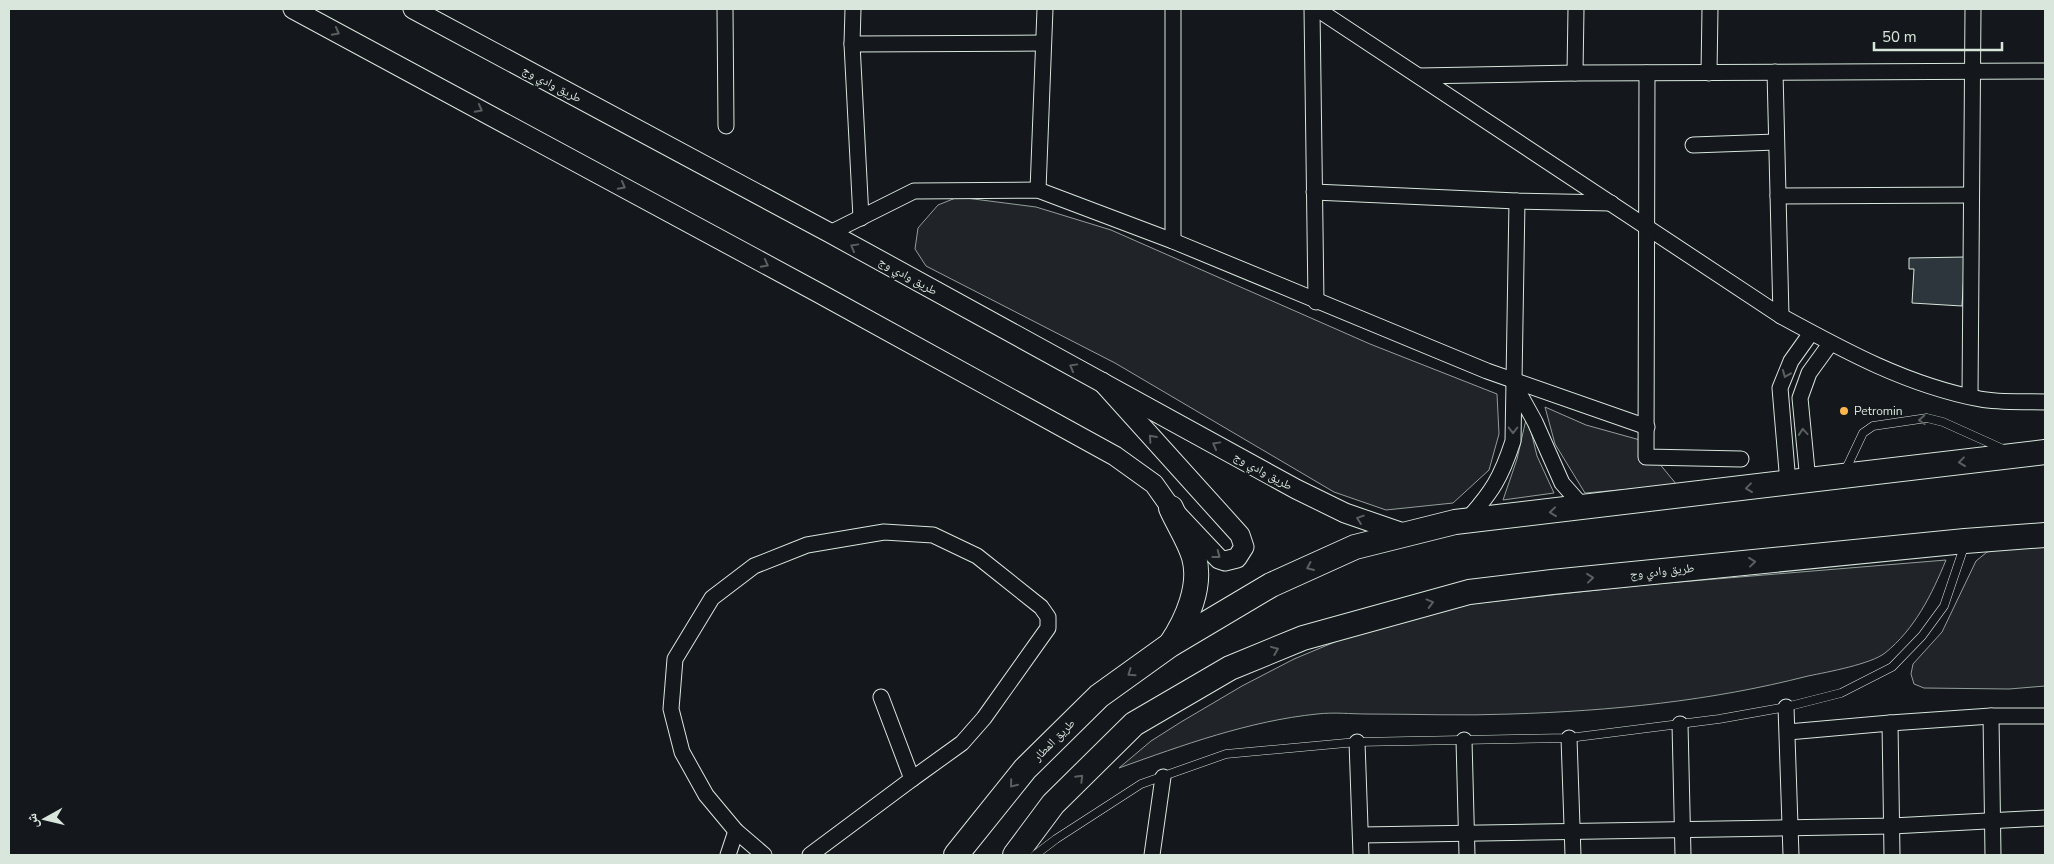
<svg xmlns="http://www.w3.org/2000/svg" width="2054" height="864" viewBox="0 0 2054 864" font-family="'Nunito Sans','Noto Naskh Arabic',sans-serif">
<style>
.green{fill:#202428;stroke:#939e99}
.building{fill:#2c363c;stroke:#d8e6dc}
.lines{fill:none;stroke-linecap:round;stroke-linejoin:round}
.service-casing{stroke:#d8e6dc;stroke-width:9}
.minor-casing{stroke:#d8e6dc;stroke-width:17}
.tertiary-casing{stroke:#d8e6dc;stroke-width:21}
.primary-casing{stroke:#d8e6dc;stroke-width:26}
.service{stroke:#14181c;stroke-width:8}
.minor{stroke:#14181c;stroke-width:15}
.tertiary{stroke:#14181c;stroke-width:19}
.primary{stroke:#14181c;stroke-width:24}
.oneway{stroke:#59605f}
.poi-dot{fill:#ffb74d;stroke:#14181c;stroke-width:2}
.labels{text-anchor:middle;dominant-baseline:central;stroke-width:4;stroke-linejoin:round;paint-order:stroke}
.street-label{font-size:12px;fill:#d8e6dc;stroke:#14181c}
.poi-label{font-size:12px;fill:#d8e6dc;stroke:#14181c;text-anchor:start}
</style>
<rect width="100%" height="100%" fill="#14181c"/>
<g class="green">
<polygon points="958,197 1036,207 1111,230 1370,344 1497,394 1499,434 1489,470 1453,503 1386,510 1334,492 1115,363 926,266 915,249 918,228 938,205"/>
<polygon points="1545,407 1586,425 1640,440 1677,485 1585,493 1555,444"/>
<polygon points="1527,415 1537,456 1554,493 1503,500 1517,459"/>
<polygon points="2045,544 2045,686 2009,689 1924,688 1914,684 1911,674 1913,664 1942,632 1976,561 1987,552 2001,549"/>
<path d="M1946,560C1932,594 1915,629 1885,653C1871,664 1828,672 1808,676C1711,701 1610,711 1511,714C1463,716 1415,714 1367,714C1351,714 1334,712 1317,714C1249,721 1183,745 1119,768L1151,741L1181,722L1242,686L1294,659L1342,639L1452,606L1643,585Z"/>
</g>
<polygon class="building" points="1965,257 1962,306 1912,303 1914,269 1909,269 1909,258"/>
<g class="lines">
<g class="service-casing">
<g id="service">
<polyline points="1845,471 1863,433 1873,426 1927,418 1943,422 2003,449"/>
<polyline points="1035,855 1056,839 1141,784 1226,754 1357,742 1569,738 1719,719 1786,707 1841,693 1892,667 1922,636 1944,606 1965,544"/>
</g>
</g>
<g class="minor-casing">
<g id="minor">
<polyline points="725,9 726,126"/>
<polyline points="853,9 852,44 861,218"/>
<polyline points="1312,9 1316,302"/>
<path d="M1317,9L1781,316C1845,351 1907,385 1980,399C2001,403 2024,401 2045,402"/>
<polyline points="852,44 1043,43"/>
<polyline points="1775,72 1781,316"/>
<polyline points="1575,73 1576,9"/>
<polyline points="1647,73 1646,457 1741,459"/>
<polyline points="1709,73 1710,9"/>
<polyline points="1419,76 1575,73 2045,71"/>
<polyline points="1693,145 1776,142"/>
<polyline points="1038,190 1045,9"/>
<polyline points="1314,192 1517,201 1611,203"/>
<polyline points="1778,196 1971,195"/>
<polyline points="830,233 914,191 1038,190 1173,241 1487,371 1647,427"/>
<polyline points="1173,241 1173,9"/>
<polyline points="1514,384 1535,422 1562,483 1584,508"/>
<polyline points="1970,396 1973,9"/>
<polyline points="1808,481 1800,398 1809,373 1830,344"/>
<polyline points="1788,483 1780,388 1791,361 1811,333"/>
<path d="M1466,521C1492,492 1501,478 1513,441L1517,201"/>
<polyline points="1786,707 1791,855"/>
<polyline points="1991,716 1993,855"/>
<polyline points="1890,723 1991,716 2045,716"/>
<polyline points="1680,724 1683,855"/>
<polyline points="1788,732 1890,723 1892,855"/>
<polyline points="1569,738 1573,855"/>
<polyline points="1464,740 1467,855"/>
<polyline points="1357,742 1361,855"/>
<polyline points="1361,835 1892,826 2045,818"/>
<polyline points="728,855 736,831"/>
<polyline points="764,855 736,831 706,795 682,752 671,709 675,659 712,598 754,566 807,545 884,532 933,535 977,556 1041,607 1048,617 1048,628 984,718 962,743 912,779"/>
<polyline points="810,855 912,779 881,697"/>
<polyline points="1152,855 1163,777"/>
</g>
</g>
<g class="tertiary-casing">
<g id="tertiary">
<polyline points="293,9 817,292 1115,456 1154,484 1171,508 1219,559 1225,561 1237,558 1244,547 1240,535 1102,382"/>
<polyline points="413,9 830,233 1296,489 1345,513 1406,534"/>
</g>
</g>
<g class="primary-casing">
<g id="primary">
<path d="M1171,508C1178,524 1189,540 1194,557C1202,586 1187,620 1171,644"/>
<polyline points="956,855 1025,769 1099,696 1170,645 1271,585 1355,547 1455,522 2045,452"/>
<polyline points="1015,855 1053,804 1134,724 1230,668 1303,638 1469,592 1552,582 1965,541 2045,535"/>
</g>
</g>
<use href="#service" class="service"/>
<use href="#minor" class="minor"/>
<use href="#tertiary" class="tertiary"/>
<use href="#primary" class="primary"/>
</g>
<defs><path id="oneway-chevron" d="M-2-3.5L2.5 0L-2 3.5" fill="none" stroke-width="1.6" stroke-linecap="round" stroke-linejoin="round" transform="scale(1.25)"/></defs>
<g class="oneway">
<use href="#oneway-chevron" transform="translate(336 32) rotate(28)"/>
<use href="#oneway-chevron" transform="translate(479 109) rotate(28)"/>
<use href="#oneway-chevron" transform="translate(622 186) rotate(28)"/>
<use href="#oneway-chevron" transform="translate(854 247) rotate(-151)"/>
<use href="#oneway-chevron" transform="translate(765 264) rotate(28)"/>
<use href="#oneway-chevron" transform="translate(1073 367) rotate(-151)"/>
<use href="#oneway-chevron" transform="translate(1786 374) rotate(112)"/>
<use href="#oneway-chevron" transform="translate(1922 420) rotate(177)"/>
<use href="#oneway-chevron" transform="translate(1513 430) rotate(90)"/>
<use href="#oneway-chevron" transform="translate(1803 432) rotate(-95)"/>
<use href="#oneway-chevron" transform="translate(1152 438) rotate(-132)"/>
<use href="#oneway-chevron" transform="translate(1216 445) rotate(-151)"/>
<use href="#oneway-chevron" transform="translate(1962 462) rotate(173)"/>
<use href="#oneway-chevron" transform="translate(1749 488) rotate(173)"/>
<use href="#oneway-chevron" transform="translate(1553 512) rotate(174)"/>
<use href="#oneway-chevron" transform="translate(1360 519) rotate(-161)"/>
<use href="#oneway-chevron" transform="translate(1217 555) rotate(37)"/>
<use href="#oneway-chevron" transform="translate(1752 562) rotate(-6)"/>
<use href="#oneway-chevron" transform="translate(1310 567) rotate(156)"/>
<use href="#oneway-chevron" transform="translate(1590 578) rotate(-6)"/>
<use href="#oneway-chevron" transform="translate(1430 603) rotate(-15)"/>
<use href="#oneway-chevron" transform="translate(1275 650) rotate(-22)"/>
<use href="#oneway-chevron" transform="translate(1131 673) rotate(145)"/>
<use href="#oneway-chevron" transform="translate(1080 778) rotate(-45)"/>
<use href="#oneway-chevron" transform="translate(1013 784) rotate(129)"/>
</g>
<circle class="poi-dot" cx="1844" cy="411" r="5"/>
<g class="labels">
<g class="street-label">
<text transform="translate(552 84) rotate(28)">طريق وادي وج</text>
<text transform="translate(908 276) rotate(29)">طريق وادي وج</text>
<text transform="translate(1263 471) rotate(29)">طريق وادي وج</text>
<text transform="translate(1662 571) rotate(-6)">طريق وادي وج</text>
<text transform="translate(1054 740) rotate(-45)">طريق المطار</text>
</g>
<g class="poi-label">
<text x="1854" y="411">Petromin</text>
</g>
</g>
<rect width="2054" height="864" fill="none" stroke="#d8e6dc" stroke-width="20"/>
<g transform="translate(45 819) rotate(262)" stroke="#14181c" stroke-width="4" paint-order="stroke">
<path d="M0-4L9 19L0 12L-9 19Z" fill="#d8e6dc"/>
<text y="-8" font-size="14" font-weight="bold" text-anchor="middle" fill="#d8e6dc">ش</text>
</g>
<path d="M1874 42v8h128v-8" fill="none" stroke="#d8e6dc" stroke-width="2.5"/>
<text x="1882" y="42" font-size="15" fill="#d8e6dc" stroke="#14181c" stroke-width="4" paint-order="stroke">50 m</text>
</svg>
